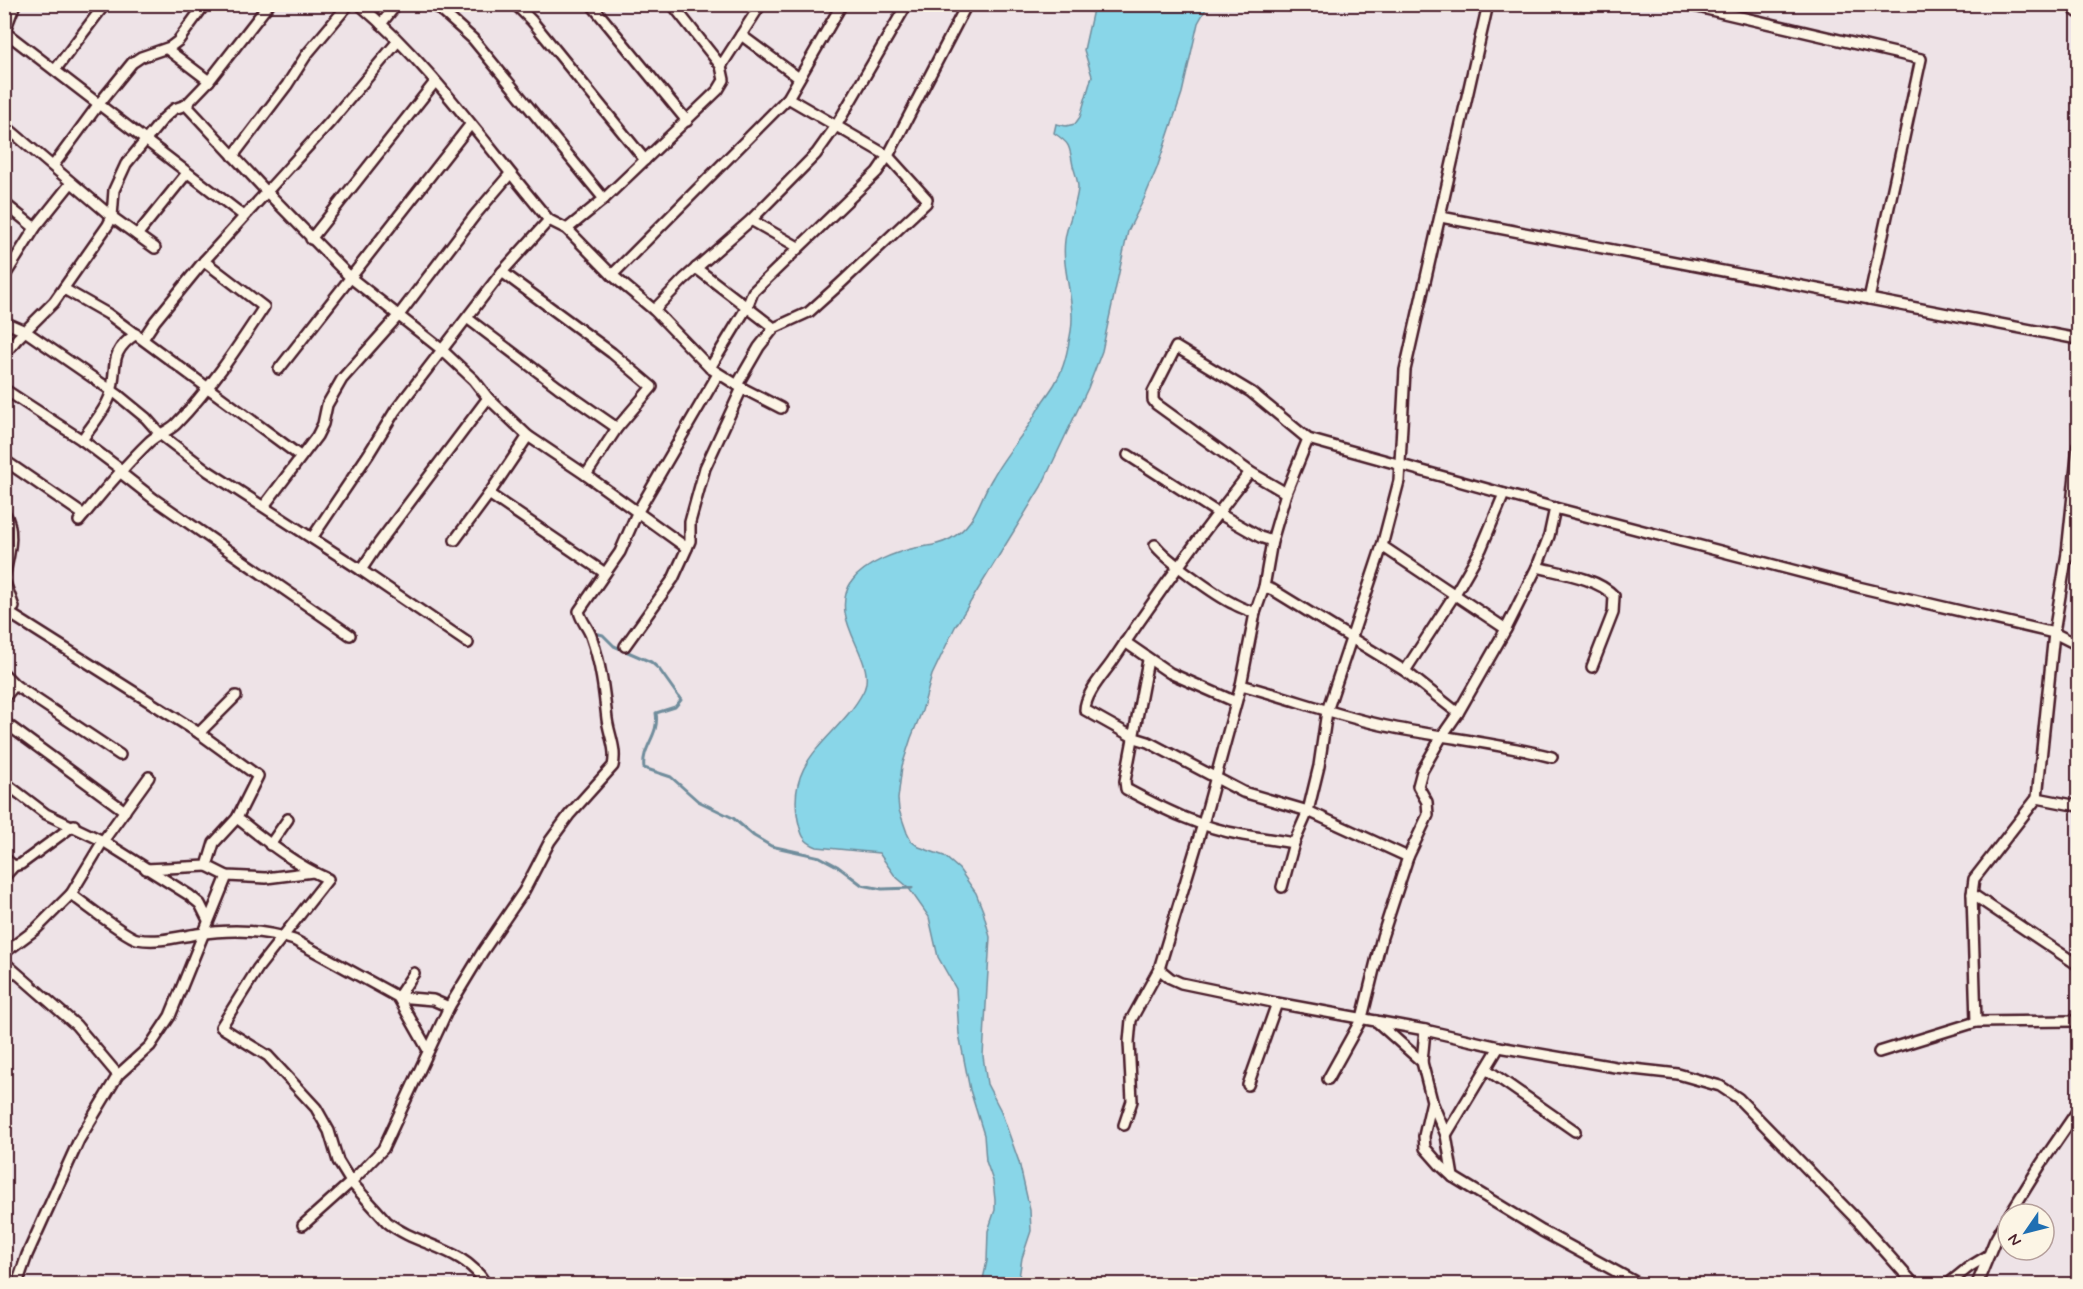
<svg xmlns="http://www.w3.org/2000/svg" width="2083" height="1289" viewBox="0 0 2083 1289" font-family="Mynerve,sans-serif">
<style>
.water{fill:#89d6e8;stroke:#708d9c;stroke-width:1.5}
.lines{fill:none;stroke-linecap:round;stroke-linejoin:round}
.stream{stroke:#708d9c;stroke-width:3}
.minor-casing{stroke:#4a1f2b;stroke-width:14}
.primary-casing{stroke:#4a1f2b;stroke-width:20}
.minor{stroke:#fcf5e5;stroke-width:9}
.primary{stroke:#fcf5e5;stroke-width:15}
</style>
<rect width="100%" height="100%" fill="#eee3e7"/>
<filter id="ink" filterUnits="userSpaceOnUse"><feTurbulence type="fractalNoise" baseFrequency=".0167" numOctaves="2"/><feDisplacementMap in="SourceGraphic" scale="12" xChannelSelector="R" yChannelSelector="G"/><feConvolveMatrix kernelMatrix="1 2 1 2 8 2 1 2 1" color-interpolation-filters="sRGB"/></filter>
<g filter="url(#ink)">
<path class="water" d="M1094,5H1208L1198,23L1182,93L1157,168L1144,199L1128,231L1102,351L1088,388L1041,487L955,627L932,675L922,711L911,738L902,766L898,799L899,810L907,833L911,841L919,847L944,856L959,869L976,893L983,911L990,937L983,1056L987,1084L1001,1111L1019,1162L1030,1210L1031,1231L1022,1258L1018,1284H982L987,1261L988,1231L995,1210V1200L993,1181L986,1161L984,1135L970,1090L959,1034L956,989L938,957L929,917L908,887L895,876L879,853L817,847C803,842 801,834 798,820C785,756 839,738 863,692C880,660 825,620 852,581C864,564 896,552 915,548C928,546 939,545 950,539C977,524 978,501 993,477C1003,459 1017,442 1029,425C1034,417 1038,409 1043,401C1051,390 1059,379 1063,366C1067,355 1069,342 1071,331C1076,301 1061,270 1065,240C1067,223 1077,205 1078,188C1078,180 1075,173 1073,166C1069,147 1072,145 1054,133L1056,124L1066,126L1075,124L1080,117L1092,76L1084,50Z"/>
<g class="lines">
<path class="stream" d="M595,633L603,635L614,646L651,662L659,669L681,700L675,707L656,713C660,735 641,747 644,768L671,777L698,801L733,818L754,836L771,846L820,857L837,866L862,885L882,889L912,888"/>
<g class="minor-casing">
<g id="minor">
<path d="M359,4C432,66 487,147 549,220L567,229L612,275L654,310L710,368L742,388L781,408"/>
<polyline points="434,4 473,39 604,199"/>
<polyline points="515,4 532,21 645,160"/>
<polyline points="591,4 687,121"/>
<polyline points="672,4 721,66 741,35"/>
<polyline points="761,4 741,35 799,78"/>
<polyline points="1685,4 1921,59 1869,299"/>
<polyline points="381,24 397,4"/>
<polyline points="5,32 244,216"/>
<polyline points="4,33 15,4"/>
<polyline points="167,49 209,81"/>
<polyline points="55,70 105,4"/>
<polyline points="186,105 267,192 351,278 441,349 474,380 488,398 528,436 586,475 687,548"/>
<polyline points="4,125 112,217 155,248"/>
<polyline points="233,156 287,85 307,54 349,4"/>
<polyline points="53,166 98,105 132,63 141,57 170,47 178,41 205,4"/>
<polyline points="4,203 35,228"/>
<polyline points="1441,217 2078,339"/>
<polyline points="751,220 798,247"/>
<polyline points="567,229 604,199 718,90 724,80 721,66"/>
<polyline points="137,235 187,173"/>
<polyline points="311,239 435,82"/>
<polyline points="696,268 774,328"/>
<polyline points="502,272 612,353 652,387 617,428 586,475"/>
<polyline points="612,275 788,98 842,4"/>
<polyline points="4,277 35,228 71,183"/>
<polyline points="64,289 108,314 300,456"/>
<polyline points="654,310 684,279 751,220 816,154 836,126 907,4"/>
<polyline points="467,318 558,387 617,428"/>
<polyline points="4,322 25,331 118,395 146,418 161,435 208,471 361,570 468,643"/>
<polyline points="143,339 155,321 204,261 330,122 398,41"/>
<polyline points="4,355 17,339 54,302 108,225 112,217 114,190 126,164 164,118 174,109 186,105 209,81 269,4"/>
<polyline points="710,368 747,307 753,292 877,172 888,156 967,4"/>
<polyline points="279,369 470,125"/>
<polyline points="737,385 759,347 774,328 809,312 840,284 926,203 927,199 888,156 788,98"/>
<polyline points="4,389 82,440 123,471"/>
<path d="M82,440C91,426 105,411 110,396C119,368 106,354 136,334"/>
<polyline points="1128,455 1218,513 1260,537 1272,541"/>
<polyline points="4,460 84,515"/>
<path d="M1250,472C1202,533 1155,597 1112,662C1103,675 1085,694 1085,710L1135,738L1148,742L1243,792L1308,811L1408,857"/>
<polyline points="121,473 154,499 350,635"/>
<polyline points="1286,493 1250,472 1156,404 1153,400 1153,392 1176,347 1251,392 1308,439 1555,508 1858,587 2054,633 2078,645"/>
<polyline points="489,494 605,573"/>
<polyline points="264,506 317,436 323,424 327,405 342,379 399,315 475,215 510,174"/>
<path d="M4,512C17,531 8,557 4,578"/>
<path d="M79,521C100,495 125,465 149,442C157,434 168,432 176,424C211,388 237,348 264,307L204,261"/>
<polyline points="312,538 368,455 395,411 502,272 549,220"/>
<polyline points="455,540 489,494 528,436"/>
<path d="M1155,545C1165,559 1217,596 1234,604C1241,608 1248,610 1255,613"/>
<polyline points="1382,546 1506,629"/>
<polyline points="2067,553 2078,559"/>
<path d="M1537,567C1560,573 1598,578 1614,596L1613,613L1592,667"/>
<polyline points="361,570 379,543 488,398"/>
<polyline points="4,580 14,607"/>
<polyline points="1264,587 1273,590 1405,671 1458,713"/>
<polyline points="9,613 199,733 258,776 237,818 214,843 207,866 146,869"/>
<polyline points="1125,642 1170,673 1236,702"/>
<polyline points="625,646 673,579 687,548 690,541 690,522 705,468 742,388"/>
<path d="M1148,660L1125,781L1126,789C1163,809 1201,828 1243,835C1260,838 1277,840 1294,843"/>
<polyline points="1405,671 1455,594 1481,549 1504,494"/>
<polyline points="4,674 15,685 120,755"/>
<path d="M1241,685C1291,698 1340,717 1391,727C1444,738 1499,743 1552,757"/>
<polyline points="4,698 15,685"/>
<polyline points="4,722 125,811"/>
<polyline points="199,733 236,696"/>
<polyline points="4,782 46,814 103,841 189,895 200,904 208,920"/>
<polyline points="2037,798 2078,806"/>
<path d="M237,818C266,841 294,864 328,879L258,968L221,1027L268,1056L316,1108L329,1131L338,1161L351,1182L387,1222C418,1247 463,1246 486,1284"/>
<polyline points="270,845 288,819"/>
<polyline points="4,858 14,866"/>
<polyline points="207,866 227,876 266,878 313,872"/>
<polyline points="4,877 14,866 21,864 74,825"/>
<polyline points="1282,887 1294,843 1308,811 1319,766 1327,711 1382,546 1399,481 1405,370 1488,4"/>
<path d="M71,894C83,903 127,937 137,939C157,943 178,937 197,934C230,929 262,929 294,940L398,997L433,1000L449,1007"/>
<polyline points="1972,894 2078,965"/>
<polyline points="4,953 36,929 71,894 103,841 149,777"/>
<polyline points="4,962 76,1025 118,1075"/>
<polyline points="1159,969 1170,978 1181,983 1277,1003 1425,1030 1499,1047 1615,1067 1678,1074 1720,1086 1738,1098 1860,1223 1914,1284"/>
<polyline points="414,973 398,997 428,1050"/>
<polyline points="1376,1021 1422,1062 1432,1101 1424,1136 1425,1148 1440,1165 1453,1177 1542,1231 1639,1284"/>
<polyline points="1976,1022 1972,894 1974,879 2037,798 2054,633 2067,553 2078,446"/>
<polyline points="1879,1052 1976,1022 2078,1021"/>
<polyline points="1422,1062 1425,1030"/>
<polyline points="1486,1069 1575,1131"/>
<polyline points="1328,1079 1362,1018 1382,937 1408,857 1428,815 1427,802 1418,786 1422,771 1442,736 1458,713 1506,629 1537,567 1549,536 1555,508"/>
<polyline points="1248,1085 1277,1003"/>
<polyline points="1432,1102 1446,1135 1453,1177"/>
<polyline points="1124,1125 1132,1101 1129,1042 1131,1020 1159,969 1203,824 1241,685 1255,613 1264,587 1272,541 1286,493 1308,439"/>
<polyline points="1446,1135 1499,1047"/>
<polyline points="2010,1214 2041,1164 2078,1110"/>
<path d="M303,1225L351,1182L383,1149L449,1007L483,951L524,891L550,841L569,815L613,766C617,749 609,735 607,719C604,691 601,664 591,636C588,627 581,621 579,611L620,552L637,513L718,374"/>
<polyline points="17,1284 27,1255 79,1140 118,1075 150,1046 170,1016 227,876"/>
<polyline points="1948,1284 1969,1267 1989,1255"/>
<polyline points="1977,1284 1995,1240 2008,1217"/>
</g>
</g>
<g class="primary-casing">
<polyline id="primary" points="2076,4 2078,9"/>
</g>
<use href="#minor" class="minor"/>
<use href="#primary" class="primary"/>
</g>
</g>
<rect width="2083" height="1289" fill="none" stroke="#fcf5e5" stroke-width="24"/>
<rect x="12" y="12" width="2059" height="1265" fill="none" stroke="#4a1f2b" stroke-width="2" filter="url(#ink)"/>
<g transform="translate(2026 1232) rotate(235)"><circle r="28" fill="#fcf5e5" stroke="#b59f9b" stroke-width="1.5"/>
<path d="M0-4.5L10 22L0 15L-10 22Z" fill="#1f6fb2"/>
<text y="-9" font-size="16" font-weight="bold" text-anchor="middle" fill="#4a1f2b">N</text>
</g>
</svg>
